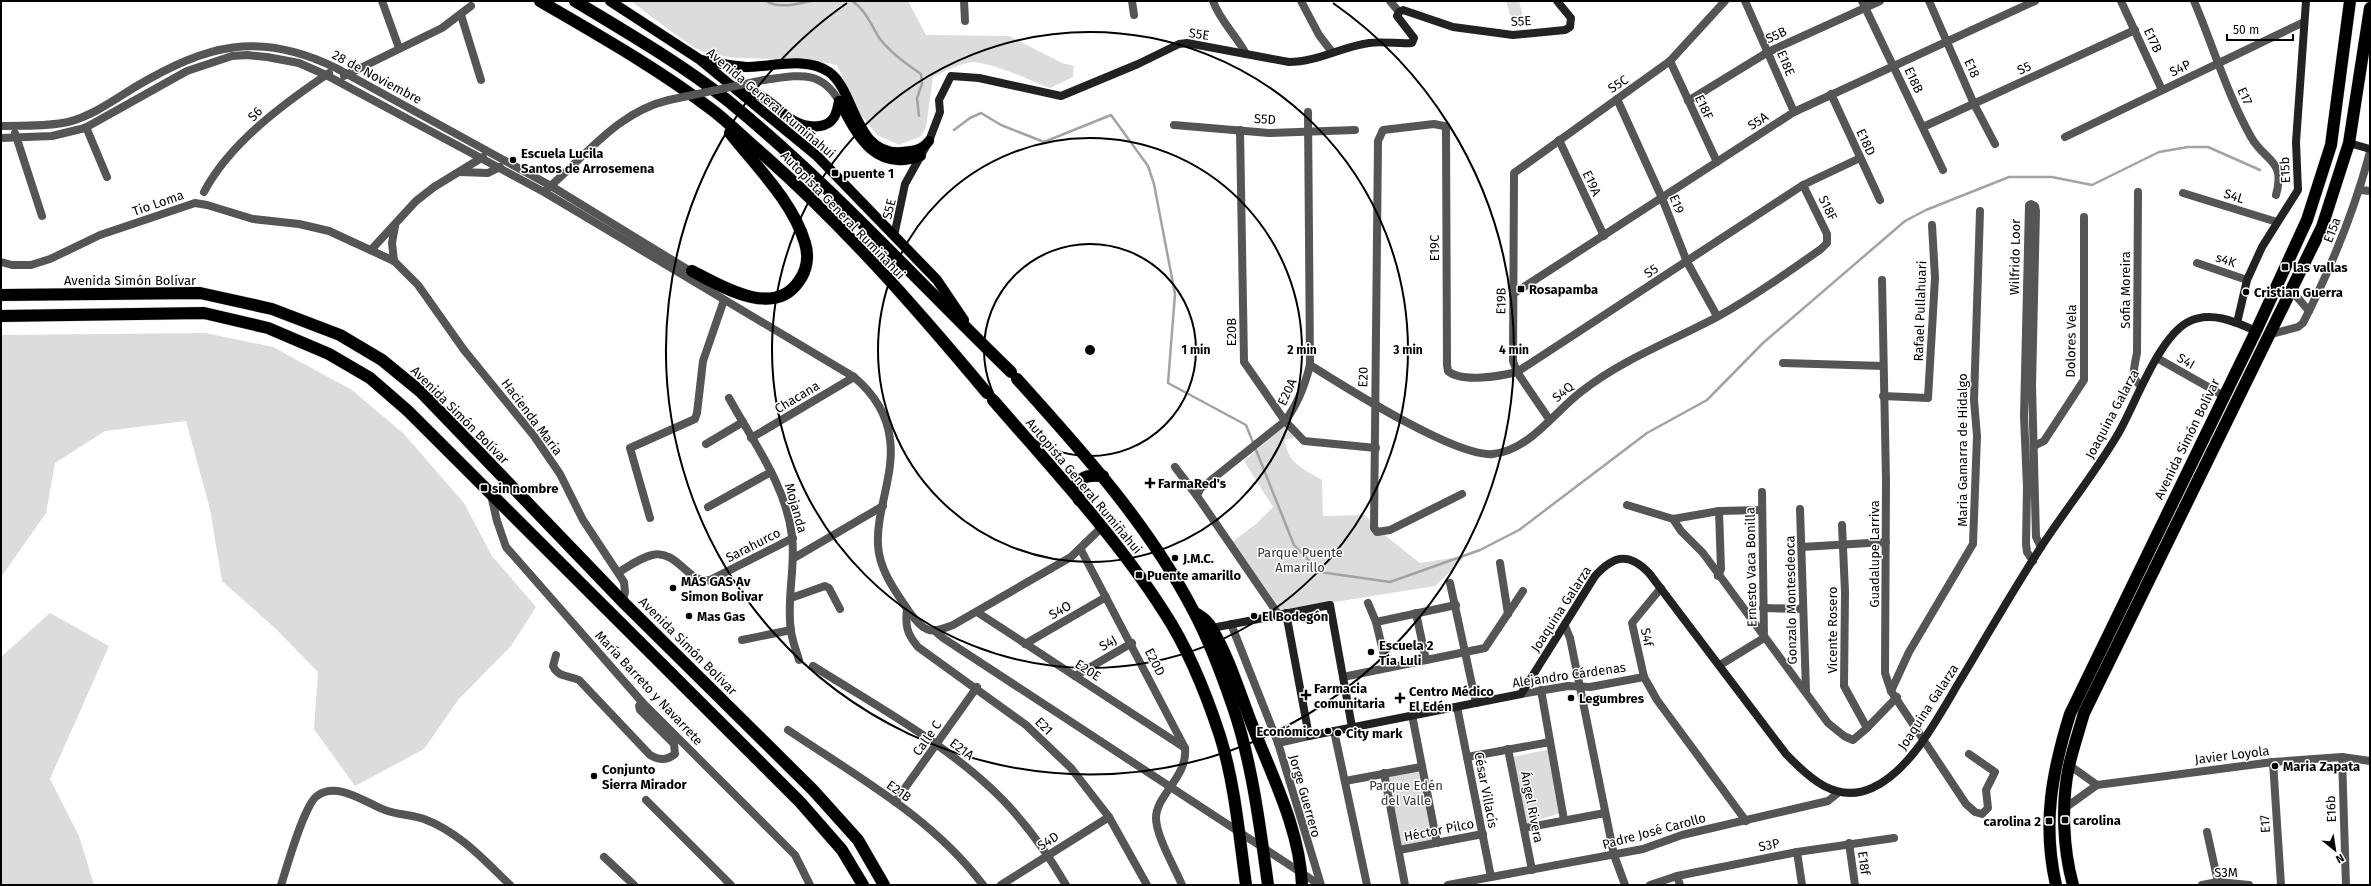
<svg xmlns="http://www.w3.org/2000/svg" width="2371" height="886" viewBox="0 0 2371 886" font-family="'Fira Sans',sans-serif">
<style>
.green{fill:#dcdcdc}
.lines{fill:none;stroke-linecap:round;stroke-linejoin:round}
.stream{stroke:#a3a3a3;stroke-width:2.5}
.primary-casing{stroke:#dbdbdb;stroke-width:11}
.highway-casing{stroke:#dbdbdb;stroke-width:13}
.street{stroke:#555;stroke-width:8}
.secondary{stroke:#222;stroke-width:8}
.primary{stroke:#000;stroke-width:10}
.highway{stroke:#000;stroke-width:12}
.street-bridge{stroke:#555;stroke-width:8}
.ring{fill:none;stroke:#000;stroke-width:2}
.poi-dot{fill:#000;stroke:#fff;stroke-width:1.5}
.labels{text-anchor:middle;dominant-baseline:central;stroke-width:3;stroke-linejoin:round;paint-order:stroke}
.street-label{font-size:13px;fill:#000;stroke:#fff}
.poi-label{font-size:13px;font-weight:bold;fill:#000;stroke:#fff;text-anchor:start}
.park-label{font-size:13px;fill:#333;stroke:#fff}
.centre{fill:#000;stroke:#fff;stroke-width:2}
.ring-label{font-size:12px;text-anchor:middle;font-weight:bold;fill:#000;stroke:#fff;stroke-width:3;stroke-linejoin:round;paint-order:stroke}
</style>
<rect width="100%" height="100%" fill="#fff"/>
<g class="green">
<path d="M631,1H908L926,35L1009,36L1062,63L1074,66L1073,77L1050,88C1030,80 995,64 974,62C961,62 944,72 933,77L926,127L921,136L899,145L877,135L859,112L837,65C794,55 749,63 706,53C693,50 645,11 631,1Z"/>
<polygon points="1506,1 1519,1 1523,17 1515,18 1510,15"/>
<polygon points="205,333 273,347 352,390 404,434 464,503 492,556 536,607 511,646 458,700 424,749 355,786 314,729 318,672 277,630 222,581 210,509 186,421 105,431 55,463 46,513 1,577 1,335"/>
<path d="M1285,425L1295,437L1285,440C1286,462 1305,470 1322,480L1323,516L1365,515L1382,533L1420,563L1464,556L1461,561L1435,586L1335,602L1278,614L1230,544L1257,523L1273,507L1244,461Z"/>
<polygon points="50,613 109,646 50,779 79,836 94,885 1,885 1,657"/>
<polygon points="1551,749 1564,812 1525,824 1512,757"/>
<polygon points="1420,770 1433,843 1401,848 1384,776"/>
</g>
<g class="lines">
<g class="stream">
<path d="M766,1C778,9 798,4 811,1"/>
<path d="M852,1C866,10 871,25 880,39C891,53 906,64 921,74L922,84L917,98L919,116"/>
<polyline points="954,130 970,118 981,113 1001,125 1044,142 1111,115 1148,166 1154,184 1175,294 1168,383 1246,425 1294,545 1320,572 1390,582 1480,550 1519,530 1647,433 1707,400 1763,343 1905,221 1926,210 2009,177 2052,177 2092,185 2159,152 2188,147 2208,147 2260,170"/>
</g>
<g class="primary-casing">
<g id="primary">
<polyline points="610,1 699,59 817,156 937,280 964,320"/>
<path d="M701,60C716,63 731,66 746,67C772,67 806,56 829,72C856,91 854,156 902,152C914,151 922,150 929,141"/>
<path d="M741,92C747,92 753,92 759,95C781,107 792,130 820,126C834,124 837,113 839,101"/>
<path d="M839,101C857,135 874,173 921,156"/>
</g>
</g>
<g class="highway-casing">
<g id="highway">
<path d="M540,1C598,35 657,68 711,109C727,121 742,136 757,149C841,222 916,308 987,393"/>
<path d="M575,1C626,32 680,63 727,100C829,183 917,281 1011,372"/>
<path d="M692,271C721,286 774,319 799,281C807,270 809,256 805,243C793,202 756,166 730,133"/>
<polyline points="1,295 200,293 272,309 340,335 382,360 421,392 625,604 813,790 858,840 884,885"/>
<polyline points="1,316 204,313 268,328 329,354 370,378 408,411 800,802 842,850 863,885"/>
<path d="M1017,379C1082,451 1149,525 1194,612C1210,642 1222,675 1233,707C1252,762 1260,827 1268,885"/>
<path d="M993,400C1051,467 1117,538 1164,612C1189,650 1206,693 1220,736C1235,784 1239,835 1246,885"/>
<path d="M1079,500L1076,485C1083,475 1091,475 1103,476"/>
<path d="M1197,614C1203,618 1209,622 1212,629C1229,657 1239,691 1251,722C1271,774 1300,829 1302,885"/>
<path d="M2056,885C2042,824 2052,772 2070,714L2256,331L2307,220L2331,145L2350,1"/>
<path d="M2073,885C2063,849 2061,803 2069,766C2073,748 2079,731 2084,713L2322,227L2349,143L2370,8"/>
</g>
</g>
<g class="street">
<polyline points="382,1 399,48"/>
<polyline points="964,1 965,21"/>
<polyline points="1132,1 1134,15"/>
<path d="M1213,1C1220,21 1236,35 1246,54"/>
<polyline points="1301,1 1319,35 1332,52"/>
<polyline points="1390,1 1399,12"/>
<polyline points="1745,1 1794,112"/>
<polyline points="1862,1 1943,170"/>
<polyline points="1929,1 1974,104 1995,144"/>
<polyline points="2121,1 2162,90"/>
<path d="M2194,1C2213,46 2227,94 2251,137C2265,162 2286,159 2276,195"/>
<polyline points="461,15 481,80"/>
<polyline points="1670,61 1717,162"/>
<polyline points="344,76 442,28 471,6"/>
<path d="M764,80C796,76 820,68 839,101"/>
<polyline points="1831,94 1880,200"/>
<polyline points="1617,99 1662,198 1687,262 1717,316"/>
<polyline points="1688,101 1768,52 1880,1"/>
<polyline points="1174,125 1269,133 1355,130"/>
<path d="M1,126C23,125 46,127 68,122C92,116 114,100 135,87C206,45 258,30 336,68L551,186L695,274"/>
<polyline points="86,127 107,177"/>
<polyline points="1923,127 2135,30"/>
<polyline points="1240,130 1244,362 1285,421 1304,441 1376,448"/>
<polyline points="15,133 42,216"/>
<polyline points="2065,137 2304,22"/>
<path d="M1,138L52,136L85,128L187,71L232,56L247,55L267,57L299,63L326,75L544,192L854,377C873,393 887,414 890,439C895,474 876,511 878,545C879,569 895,591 908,610C924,632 929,635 953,625L1071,557L1101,528"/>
<polyline points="1559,140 1604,236"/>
<polyline points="459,172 488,173 500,167"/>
<path d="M547,189C586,156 617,112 669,100"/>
<polyline points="2360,190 2370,191"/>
<path d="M204,192C230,143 283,104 329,73"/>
<path d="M2138,192L2137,353C2135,364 2130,378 2140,385"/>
<polyline points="2183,193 2277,222"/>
<polyline points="371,250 416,201 434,187 483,157"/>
<polyline points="394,261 392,243 395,226"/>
<polyline points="1,262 12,265 31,265 50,259 100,235 195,203 207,205 253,219 299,224 329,231 394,261 418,285 464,350 534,436 560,474 583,520 624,582 625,592 623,601"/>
<polyline points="2197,263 2247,280"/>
<polyline points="1882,280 1886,480 1885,673 1891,691 1966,804 1975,812 1982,814 1988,808 1986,790 1995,772 1969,754"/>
<polyline points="2291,290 2309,311"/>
<polyline points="1513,294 1794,112 2035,1"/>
<path d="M2268,335L2298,327L2303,323C2331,268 2354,212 2370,152"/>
<polyline points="2157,358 2224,396"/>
<polyline points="1783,363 1883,366"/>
<path d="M1310,365C1345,387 1456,458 1493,454C1530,450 1554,412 1582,391C1623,359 1672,341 1717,317C1753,297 1787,273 1821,249L1827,243V234L1803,185"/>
<polyline points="1883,396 1928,398 1935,278 1932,225"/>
<path d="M729,398C753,442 786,485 792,536C796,567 786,599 791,631C792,640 796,650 799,660"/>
<polyline points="1549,419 1517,372 1513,361 1514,173 1670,61 1725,1"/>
<polyline points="751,438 854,377"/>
<polyline points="706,444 743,422"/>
<polyline points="2034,446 2044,441 2084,380 2084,217"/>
<polyline points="1175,467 1197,496"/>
<polyline points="1762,492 1764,638"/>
<path d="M1462,494L1390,530L1377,532L1374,528L1378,141L1383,130L1434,124L1444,126L1446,129L1447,365L1448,371C1461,383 1501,376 1517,372L1803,185L1860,158"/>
<polyline points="491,495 497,521 506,547 642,702 795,855 810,885"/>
<polyline points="1627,505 1673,519 1719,511 1761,510"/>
<polyline points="708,507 771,472"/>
<polyline points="1800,509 1806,691"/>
<polyline points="650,518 630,448 695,419 697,413 703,361 724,300"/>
<polyline points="1673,519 1681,531 1703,553 1828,723 1844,736 1853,740 1867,728 1897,697"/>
<polyline points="1842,525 1845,592 1844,686 1867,728"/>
<polyline points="1802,547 1886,542"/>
<path d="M1081,550L1185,748C1188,777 1156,795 1156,818C1156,836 1175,868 1182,885"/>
<polyline points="794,558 883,506"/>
<polyline points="2033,561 2027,552 2026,544 2027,487 2024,416 2029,205 2031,204 2035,206 2036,211 2032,386 2036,537 2041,547"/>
<polyline points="1500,563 1508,614"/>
<path d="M619,572C629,566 640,558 652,555C678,549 688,585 710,580L793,538"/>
<polyline points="1718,576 1721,569 1719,511"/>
<polyline points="1450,583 1476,703"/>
<polyline points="1661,588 1632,623 1644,677 1657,700 1746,821"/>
<polyline points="791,598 825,586 829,588 840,609"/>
<polyline points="1368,603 1376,622 1387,668"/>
<polyline points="1763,608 1803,609"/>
<path d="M907,609C905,626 907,634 918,647L1026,725L1071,768L1109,817L1147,885"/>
<polyline points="977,612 1185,748"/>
<polyline points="1416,613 1426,660"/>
<path d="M1278,614L1197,496L1200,489L1285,421C1298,404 1305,385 1310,365L1308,112"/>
<polyline points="1376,622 1456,605"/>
<polyline points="1231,624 1278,743 1321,885"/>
<polyline points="1565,626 1570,638 1614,855 1625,885"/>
<polyline points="936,632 943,638 1320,885"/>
<polyline points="742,640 791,630"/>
<polyline points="1025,644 1106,597"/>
<path d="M556,655L553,666C558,678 569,675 579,680L650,755C659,760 666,761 675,754L674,744L640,710L639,706L642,702"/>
<polyline points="1720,665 1764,638"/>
<path d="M813,666C878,707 949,745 1003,800C1028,826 1048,854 1066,885"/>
<polyline points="1075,676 1132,643"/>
<polyline points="1343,677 1485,648 1523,591"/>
<polyline points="1541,690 1564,820"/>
<polyline points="1891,691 1909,652 1973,544 1977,436 1974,400 1980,211"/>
<polyline points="1521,694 1568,686 1590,687 1644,677"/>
<polyline points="1457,707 1491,877"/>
<polyline points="1412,715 1437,843"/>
<path d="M788,730C856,776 933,818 983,885"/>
<polyline points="1334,731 1367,885"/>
<polyline points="1278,743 1309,736"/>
<polyline points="1508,749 1532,870"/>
<polyline points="1467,757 1550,742"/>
<polyline points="2342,757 2346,885"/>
<polyline points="2273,762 2281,885"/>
<polyline points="2069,765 2097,785"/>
<polyline points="1384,773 1405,885"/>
<polyline points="1345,781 1421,767"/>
<polyline points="646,800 731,885"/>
<polyline points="895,802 977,687"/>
<polyline points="2065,808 2097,785 2273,762 2342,757 2370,761"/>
<polyline points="1524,828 1605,813"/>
<polyline points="2207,832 2218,882"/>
<polyline points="1849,843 1855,885"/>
<polyline points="1399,850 1483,834"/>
<polyline points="1797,852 1802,885"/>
<polyline points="604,857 634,885"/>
<polyline points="1677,876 1680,885"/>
<path d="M281,885C287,867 304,805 317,796C336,782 362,800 380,808C394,815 409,814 424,819C459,832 484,860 510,885"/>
<polyline points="1001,885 1109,817"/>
<polyline points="1448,885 1643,849 1682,835 1828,801 1838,793"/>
<polyline points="1650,885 1677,876 1797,852 1894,838"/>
<polyline points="2202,885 2218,882 2249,885"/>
</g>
<g class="secondary">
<polyline points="2349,143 2370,149"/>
<path d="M894,236L905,184L929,141L940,112L939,100L951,76L979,78L1061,96L1138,64L1179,44L1187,43L1289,62C1317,62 1341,47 1369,43C1383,41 1398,44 1412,43L1414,38L1397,16L1399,12L1403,10L1453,27L1513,35L1565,30L1570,27L1571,18L1557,1"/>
<polyline points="2237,323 2247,280 2262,247 2298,190 2296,142 2306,1"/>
<path d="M1286,613L1309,736L1521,694L1595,576C1614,555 1629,552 1649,573L1786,754C1809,778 1836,804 1872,788C1913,770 1941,711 1964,674C1989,632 2014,589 2041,547C2066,509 2095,473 2118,434C2135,405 2158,338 2188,322C2210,310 2236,322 2256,331"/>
<polyline points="1212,628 1330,605 1352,727"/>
</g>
<use href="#primary" class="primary"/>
<use href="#highway" class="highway"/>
<polyline class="street-bridge" points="669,100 764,80"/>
</g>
<g class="ring">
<circle cx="1090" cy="350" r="106"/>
<circle cx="1090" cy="350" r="212"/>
<circle cx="1090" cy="350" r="318"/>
<path d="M1333 3A424 424 0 1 1 847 3"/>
</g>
<g class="poi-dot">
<circle cx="513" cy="160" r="4"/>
<rect x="831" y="169" width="8" height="8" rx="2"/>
<rect x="2281" y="263" width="8" height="8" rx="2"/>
<rect x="1517" y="285" width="8" height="8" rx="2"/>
<circle cx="2246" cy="292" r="4"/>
<path d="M1148 477h4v4h4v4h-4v4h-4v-4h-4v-4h4z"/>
<rect x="480" y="484" width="8" height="8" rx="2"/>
<circle cx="1175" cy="558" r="4"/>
<rect x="1135" y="571" width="8" height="8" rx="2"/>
<circle cx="673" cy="588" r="4"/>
<circle cx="689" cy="616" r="4"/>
<circle cx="1254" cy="616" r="4"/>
<circle cx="1371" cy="652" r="4"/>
<path d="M1304 689h4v4h4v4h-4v4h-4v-4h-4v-4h4z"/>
<path d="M1398 692h4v4h4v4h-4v4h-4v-4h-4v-4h4z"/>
<circle cx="1571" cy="698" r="4"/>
<circle cx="1328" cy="731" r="4"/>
<circle cx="1338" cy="733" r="4"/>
<circle cx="2275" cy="766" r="4"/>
<circle cx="594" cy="776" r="4"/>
<rect x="2061" y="816" width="8" height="8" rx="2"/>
<rect x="2045" y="817" width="8" height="8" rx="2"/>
</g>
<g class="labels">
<g class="street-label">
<text transform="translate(1521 21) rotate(-3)">S5E</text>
<text transform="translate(1199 34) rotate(8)">S5E</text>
<text transform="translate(1776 35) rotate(-25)">S5B</text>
<text transform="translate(2153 40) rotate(65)">E17B</text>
<text transform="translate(1786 63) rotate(67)">E18E</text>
<text transform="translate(1972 68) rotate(66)">E18</text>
<text transform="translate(2024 68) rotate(-25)">S5</text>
<text transform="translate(2180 68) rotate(-25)">S4P</text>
<text transform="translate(377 77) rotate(28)">28 de Noviembre</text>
<text transform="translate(1914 80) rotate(65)">E18B</text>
<text transform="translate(1618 84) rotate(-34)">S5C</text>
<text transform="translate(2245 96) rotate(65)">E17</text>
<text transform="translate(771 103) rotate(40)">Avenida General Rumiñahui</text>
<text transform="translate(1704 107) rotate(65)">E18F</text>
<text transform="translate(255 114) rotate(-45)">S6</text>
<text transform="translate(1265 119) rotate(3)">S5D</text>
<text transform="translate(1758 121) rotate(-33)">S5A</text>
<text transform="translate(1866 142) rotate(65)">E18D</text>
<text transform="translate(2285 170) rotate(-93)">E15b</text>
<text transform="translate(1592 183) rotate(65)">E19A</text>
<text transform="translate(2234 196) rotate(17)">S4L</text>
<text transform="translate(158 203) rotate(-19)">Tio Loma</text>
<text transform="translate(1677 204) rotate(68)">E19</text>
<text transform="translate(1828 208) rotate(64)">S18F</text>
<text transform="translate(889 209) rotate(-76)">S5E</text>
<text transform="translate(843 215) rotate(46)">Autopista General Rumiñahui</text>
<text transform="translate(2332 230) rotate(-69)">E15a</text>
<text transform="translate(1434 248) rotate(-90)">E19C</text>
<text transform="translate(2015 257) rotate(-89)">Wilfrido Loor</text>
<text transform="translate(2226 260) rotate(19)">s4K</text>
<text transform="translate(1651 271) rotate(-33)">S5</text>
<text x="130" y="280">Avenida Simón Bolívar</text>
<text transform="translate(2125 290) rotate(-90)">Sofia Moreira</text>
<text transform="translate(1501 301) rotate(-89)">E19B</text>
<text transform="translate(1920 311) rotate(-88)">Rafael Pullahuari</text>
<text transform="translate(1231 332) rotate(-90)">E20B</text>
<text transform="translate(2071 341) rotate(-89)">Dolores Vela</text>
<text transform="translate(2186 361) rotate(30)">S4I</text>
<text transform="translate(1363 377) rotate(-89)">E20</text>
<text transform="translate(1287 392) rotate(-65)">E20A</text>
<text transform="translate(1563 392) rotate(-40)">S4Q</text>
<text transform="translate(797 397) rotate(-31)">Chacana</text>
<text transform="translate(2112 414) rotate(-62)">Joaquina Galarza</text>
<text transform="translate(460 415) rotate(45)">Avenida Simón Bolívar</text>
<text transform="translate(532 417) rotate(53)">Hacienda Maria</text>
<text transform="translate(2187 439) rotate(-64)">Avenida Simón Bolívar</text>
<text transform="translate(1962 450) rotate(-90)">Maria Gamarra de Hidalgo</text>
<text transform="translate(1084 486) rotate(50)">Autopista General Rumiñahui</text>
<text transform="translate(796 508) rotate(74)">Mojanda</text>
<text transform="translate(753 545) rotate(-27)">Sarahurco</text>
<text transform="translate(1874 554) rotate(-90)">Guadalupe Larriva</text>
<text transform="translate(1751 567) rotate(-91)">Ernesto Vaca Bonilla</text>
<text transform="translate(1791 600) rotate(-91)">Gonzalo Montesdeoca</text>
<text transform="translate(1561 609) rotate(-57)">Joaquina Galarza</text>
<text transform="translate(1060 610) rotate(-30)">S4O</text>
<text transform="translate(1832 630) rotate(-90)">Vicente Rosero</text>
<text transform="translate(1647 637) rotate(78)">S4f</text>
<text transform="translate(1108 643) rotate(-30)">S4J</text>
<text transform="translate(688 646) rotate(45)">Avenida Simón Bolívar</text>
<text transform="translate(1155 662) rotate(63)">E20D</text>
<text transform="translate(1088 670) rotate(33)">E20E</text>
<text transform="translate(1569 675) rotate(-8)">Alejandro Cárdenas</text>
<text transform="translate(649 688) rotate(47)">María Barreto y Navarrete</text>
<text transform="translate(1928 707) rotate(-57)">Joaquina Galarza</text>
<text transform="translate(1044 726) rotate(44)">E21</text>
<text transform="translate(927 738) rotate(-55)">Calle C</text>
<text transform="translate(962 749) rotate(37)">E21A</text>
<text transform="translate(2232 755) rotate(-7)">Javier Loyola</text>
<text transform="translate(1486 790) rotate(79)">César Villacís</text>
<text transform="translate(899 791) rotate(35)">E21B</text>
<text transform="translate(1305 796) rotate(74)">Jorge Guerrero</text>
<text transform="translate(1532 807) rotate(79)">Ángel Rivera</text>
<text transform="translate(2331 809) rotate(-92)">E16b</text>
<text transform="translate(2265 824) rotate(-94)">E17</text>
<text transform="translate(1439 830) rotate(-11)">Héctor Pilco</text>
<text transform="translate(1654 831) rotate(-15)">Padre José Carollo</text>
<text transform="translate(1048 841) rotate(-32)">S4D</text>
<text transform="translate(1769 845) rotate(-12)">S3P</text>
<text transform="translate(1864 863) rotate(82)">E18f</text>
<text x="2226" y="872">S3M</text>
</g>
<g class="poi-label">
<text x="521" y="153">Escuela Lucila<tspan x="521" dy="15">Santos de Arrosemena</tspan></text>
<text x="843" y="173">puente 1</text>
<text x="2293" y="267">las vallas</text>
<text x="1529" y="289">Rosapamba</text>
<text x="2254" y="292">Cristian Guerra</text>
<text x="1158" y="483">FarmaRed's</text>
<text x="492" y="488">sin nombre</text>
<text x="1183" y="558">J.M.C.</text>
<text x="1147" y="575">Puente amarillo</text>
<text x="681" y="581">MÁS GAS Av<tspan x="681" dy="15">Simon Bolivar</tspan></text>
<text x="697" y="616">Mas Gas</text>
<text x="1262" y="616">El Bodegón</text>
<text x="1379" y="645">Escuela 2<tspan x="1379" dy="15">Tía Luli</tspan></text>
<text x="1314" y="688">Farmacia<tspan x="1314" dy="15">comunitaria</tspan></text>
<text x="1409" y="691">Centro Médico<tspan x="1409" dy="15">El Edén</tspan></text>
<text x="1579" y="698">Legumbres</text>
<text x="1320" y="731" text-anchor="end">Económico</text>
<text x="1346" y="733">City mark</text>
<text x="2283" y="766">Maria Zapata</text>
<text x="602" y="769">Conjunto<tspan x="602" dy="15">Sierra Mirador</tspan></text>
<text x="2073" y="820">carolina</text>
<text x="2041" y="821" text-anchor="end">carolina 2</text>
</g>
<g class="park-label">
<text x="1300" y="552">Parque Puente<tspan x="1300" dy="15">Amarillo</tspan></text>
<text x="1406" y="785">Parque Edén<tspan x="1406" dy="15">del Valle</tspan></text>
</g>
</g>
<circle cx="1090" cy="350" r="6" class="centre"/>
<g class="ring-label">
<text x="1196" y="354">1 min</text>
<text x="1302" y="354">2 min</text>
<text x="1408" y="354">3 min</text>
<text x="1514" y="354">4 min</text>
</g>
<rect width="2371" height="886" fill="none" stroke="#000000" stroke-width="4"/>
<g transform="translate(2335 850) rotate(150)" stroke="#ffffff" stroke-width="3" paint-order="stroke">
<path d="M0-3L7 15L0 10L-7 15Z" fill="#000000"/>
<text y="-6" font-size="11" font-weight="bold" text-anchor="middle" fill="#000000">N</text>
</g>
<path d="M2227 34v6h66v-6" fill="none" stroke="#000000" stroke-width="2"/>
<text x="2233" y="34" font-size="12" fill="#000000" stroke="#ffffff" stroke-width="3" paint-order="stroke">50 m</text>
</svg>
